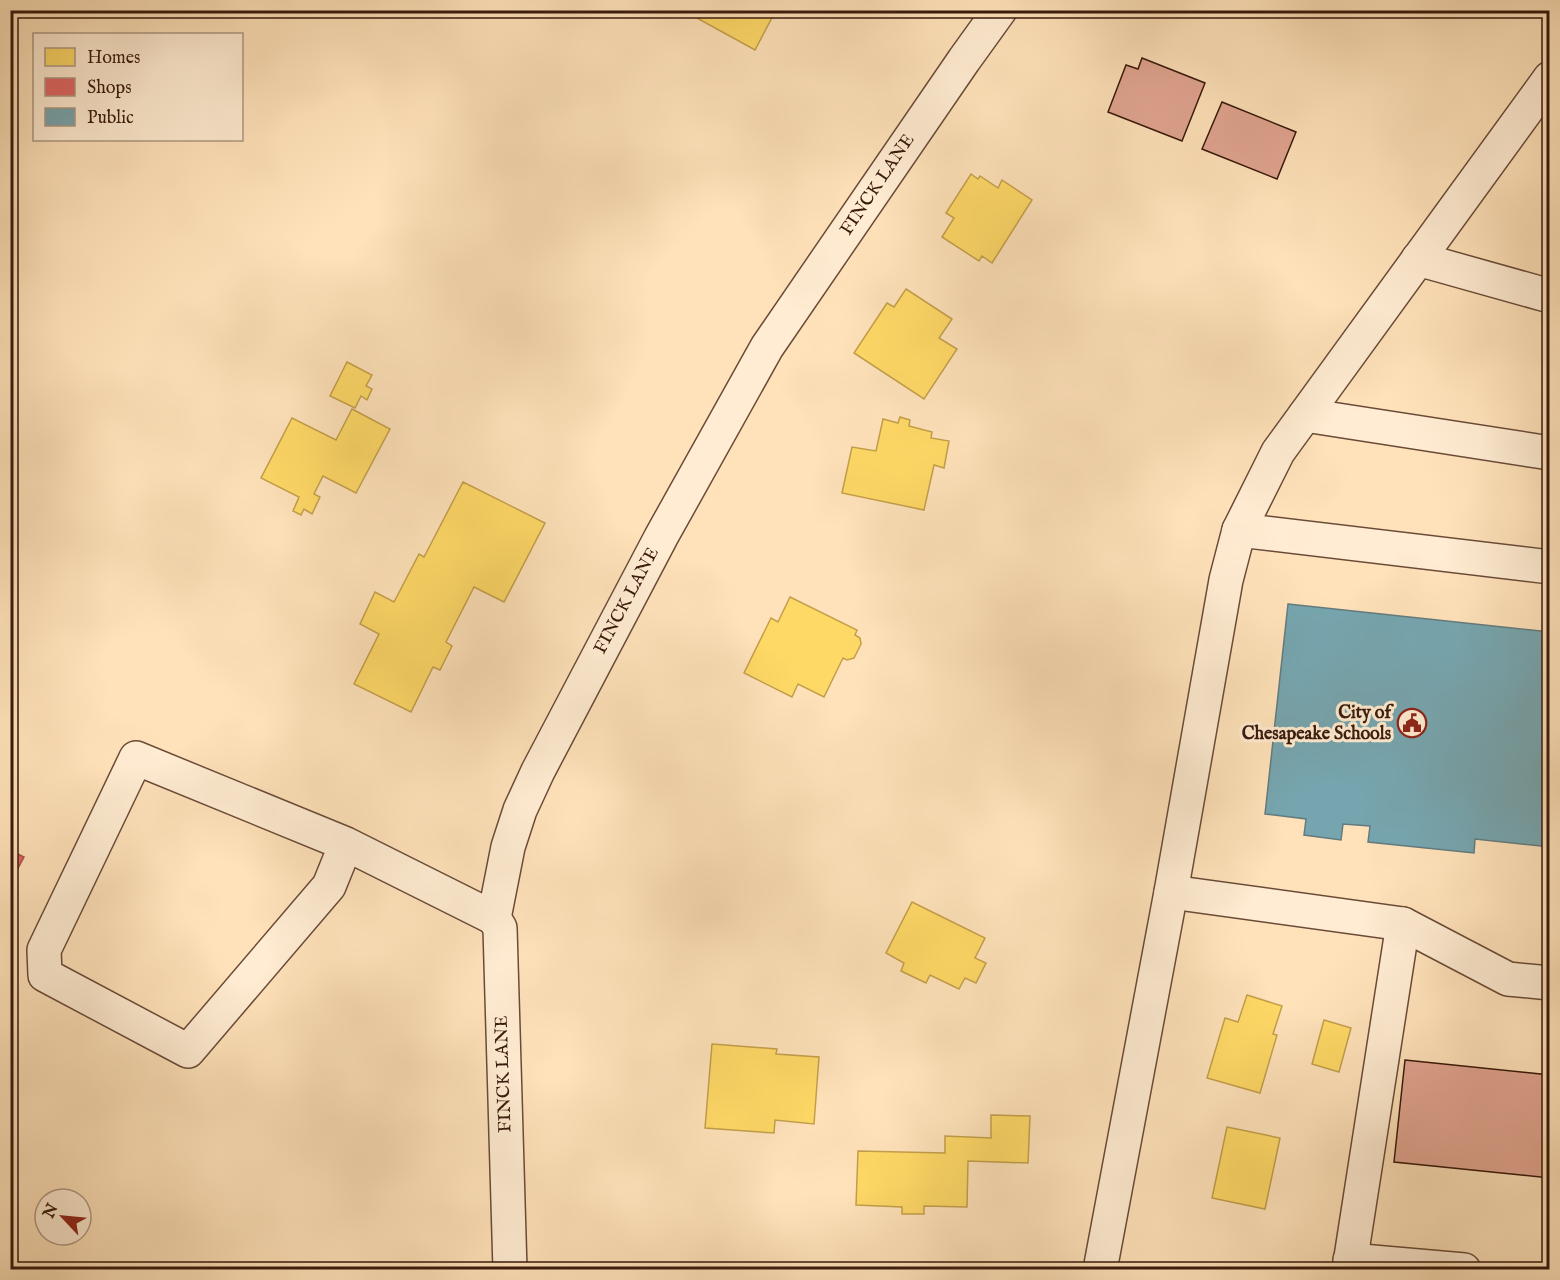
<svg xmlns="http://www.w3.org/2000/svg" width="1560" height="1280" viewBox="0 0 1560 1280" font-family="'IM FELL English',serif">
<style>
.homes{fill:#ffd966;stroke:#c39f4b;stroke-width:1.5}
.shops{fill:#e06666;stroke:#ae4f4b;stroke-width:1.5}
.public{fill:#76a5af;stroke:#637b7e;stroke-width:1.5}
.building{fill:#e1a591;stroke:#38190c;stroke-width:1.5}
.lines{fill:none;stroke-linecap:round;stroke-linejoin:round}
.minor-casing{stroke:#6a4b38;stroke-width:36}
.minor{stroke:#ffecd2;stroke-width:33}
.labels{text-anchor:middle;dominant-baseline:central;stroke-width:6;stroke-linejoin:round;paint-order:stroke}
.street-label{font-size:18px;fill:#38190c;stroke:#ffecd2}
.poi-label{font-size:18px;font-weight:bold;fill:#38190c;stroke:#ffecd2;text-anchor:end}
</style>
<rect width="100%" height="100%" fill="#ffe2ba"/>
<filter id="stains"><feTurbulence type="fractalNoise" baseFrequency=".00333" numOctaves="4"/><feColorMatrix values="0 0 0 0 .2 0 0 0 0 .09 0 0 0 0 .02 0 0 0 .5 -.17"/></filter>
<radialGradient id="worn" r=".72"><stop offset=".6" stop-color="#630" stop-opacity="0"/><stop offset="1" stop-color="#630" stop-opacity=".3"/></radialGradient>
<g class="homes">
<polygon points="698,10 789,10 785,18 775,12 755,50 695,17"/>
<polygon points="971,174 978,179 980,176 998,188 1002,180 1032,200 992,263 982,256 979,261 942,237 954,218 946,213"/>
<polygon points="906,289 952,319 939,338 957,349 924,399 854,353 887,303 894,307"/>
<polygon points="347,362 372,375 366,386 372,389 367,400 361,396 355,408 330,396"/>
<polygon points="352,409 390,429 356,493 323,476 314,494 320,497 312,514 304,509 301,515 293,511 299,497 261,478 292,418 336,440"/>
<polygon points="900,417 910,420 909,426 932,432 931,438 949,441 944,468 934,465 924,510 842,493 852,447 876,451 883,419 898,423"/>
<polygon points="463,482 545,523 504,602 474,587 446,642 452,646 440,670 433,667 411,712 354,684 379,634 360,624 375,592 394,602 419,554 424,557"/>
<polygon points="790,597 857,630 855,635 860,638 861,644 854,658 847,660 843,658 824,697 798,684 792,697 744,673 771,618 778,622"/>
<polygon points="912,902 985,938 975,958 986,963 976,983 965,978 959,989 930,975 926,983 901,971 904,963 886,953"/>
<polygon points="1247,995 1282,1006 1273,1034 1277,1035 1260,1093 1207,1078 1225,1018 1238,1022"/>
<polygon points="1324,1020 1351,1028 1339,1072 1312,1064"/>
<polygon points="712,1044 777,1049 776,1054 819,1057 814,1124 775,1120 774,1133 705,1128"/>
<polygon points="991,1115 1030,1116 1028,1163 968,1161 967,1207 924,1206 924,1214 902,1214 902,1207 856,1205 858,1151 945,1153 945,1136 991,1138"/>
<polygon points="1227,1127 1280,1138 1265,1209 1212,1198"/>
</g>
<g class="shops">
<polygon points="10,819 16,822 10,833"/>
<polygon points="10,850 24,857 10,883"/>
</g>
<polygon class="public" points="1288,604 1550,632 1550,847 1475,839 1474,853 1368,842 1370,826 1343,824 1341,840 1304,835 1306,819 1265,814"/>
<g class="building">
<polygon points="1142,58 1205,83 1182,141 1108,112 1126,65 1138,69"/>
<polygon points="1222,102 1296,132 1277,179 1202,149"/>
<polygon points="1405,1060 1550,1075 1550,1178 1394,1162"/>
</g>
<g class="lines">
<g class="minor-casing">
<g id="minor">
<polyline points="1418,259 1550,296"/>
<polyline points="1305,415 1550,453"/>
<polyline points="1239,530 1550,567"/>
<polyline points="346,844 329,886 188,1051 45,975 44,950 136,758 346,844 494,918"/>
<polyline points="1171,892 1403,924 1508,979 1550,983"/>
<polyline points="1350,1260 1464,1270"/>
<polyline points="510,1270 500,928 494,918 508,847 520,810 538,771 661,537 767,347 964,60 1000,10"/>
<polyline points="1100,1270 1171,892 1226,580 1239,530 1278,452 1550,78"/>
<polyline points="1349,1270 1403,924"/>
</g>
</g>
<use href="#minor" class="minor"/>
</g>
<defs>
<g id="civic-ring" transform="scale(1.5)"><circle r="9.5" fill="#ffecd2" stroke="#8f2418" stroke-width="1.5"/><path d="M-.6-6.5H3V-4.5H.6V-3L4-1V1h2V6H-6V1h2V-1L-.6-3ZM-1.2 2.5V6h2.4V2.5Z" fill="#8f2418"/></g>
</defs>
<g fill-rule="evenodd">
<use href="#civic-ring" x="1412" y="723"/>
</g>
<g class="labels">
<g class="street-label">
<text transform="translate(878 185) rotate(-56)">FINCK LANE</text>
<text transform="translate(627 601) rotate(-62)">FINCK LANE</text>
<text transform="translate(504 1074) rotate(-92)">FINCK LANE</text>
</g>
<g class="poi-label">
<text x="1391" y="713">City of<tspan x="1391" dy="21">Chesapeake Schools</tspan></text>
</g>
</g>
<rect width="1560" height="1280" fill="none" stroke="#ffe2ba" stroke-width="36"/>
<rect x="12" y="12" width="1536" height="1256" fill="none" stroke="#38190c" stroke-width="3"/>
<rect x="18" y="18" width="1524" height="1244" fill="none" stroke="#38190c" stroke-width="1.5"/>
<rect x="33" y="33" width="210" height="108" fill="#ffecd2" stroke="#af9883" stroke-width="1.5"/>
<rect x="45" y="48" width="30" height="18" fill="#ffd966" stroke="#af9883" stroke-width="1.5"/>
<text x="87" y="63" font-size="18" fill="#38190c">Homes</text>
<rect x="45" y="78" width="30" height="18" fill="#e06666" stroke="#af9883" stroke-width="1.5"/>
<text x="87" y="93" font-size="18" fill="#38190c">Shops</text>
<rect x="45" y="108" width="30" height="18" fill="#76a5af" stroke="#af9883" stroke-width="1.5"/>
<text x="87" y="123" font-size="18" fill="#38190c">Public</text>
<g transform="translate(63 1217) rotate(296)"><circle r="28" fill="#ffecd2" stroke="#af9883" stroke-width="1.5"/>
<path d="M0-4.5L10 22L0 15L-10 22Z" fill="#8f2418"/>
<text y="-9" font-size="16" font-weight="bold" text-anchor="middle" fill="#38190c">N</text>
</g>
<rect width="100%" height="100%" filter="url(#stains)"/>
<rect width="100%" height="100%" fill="url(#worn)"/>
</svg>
